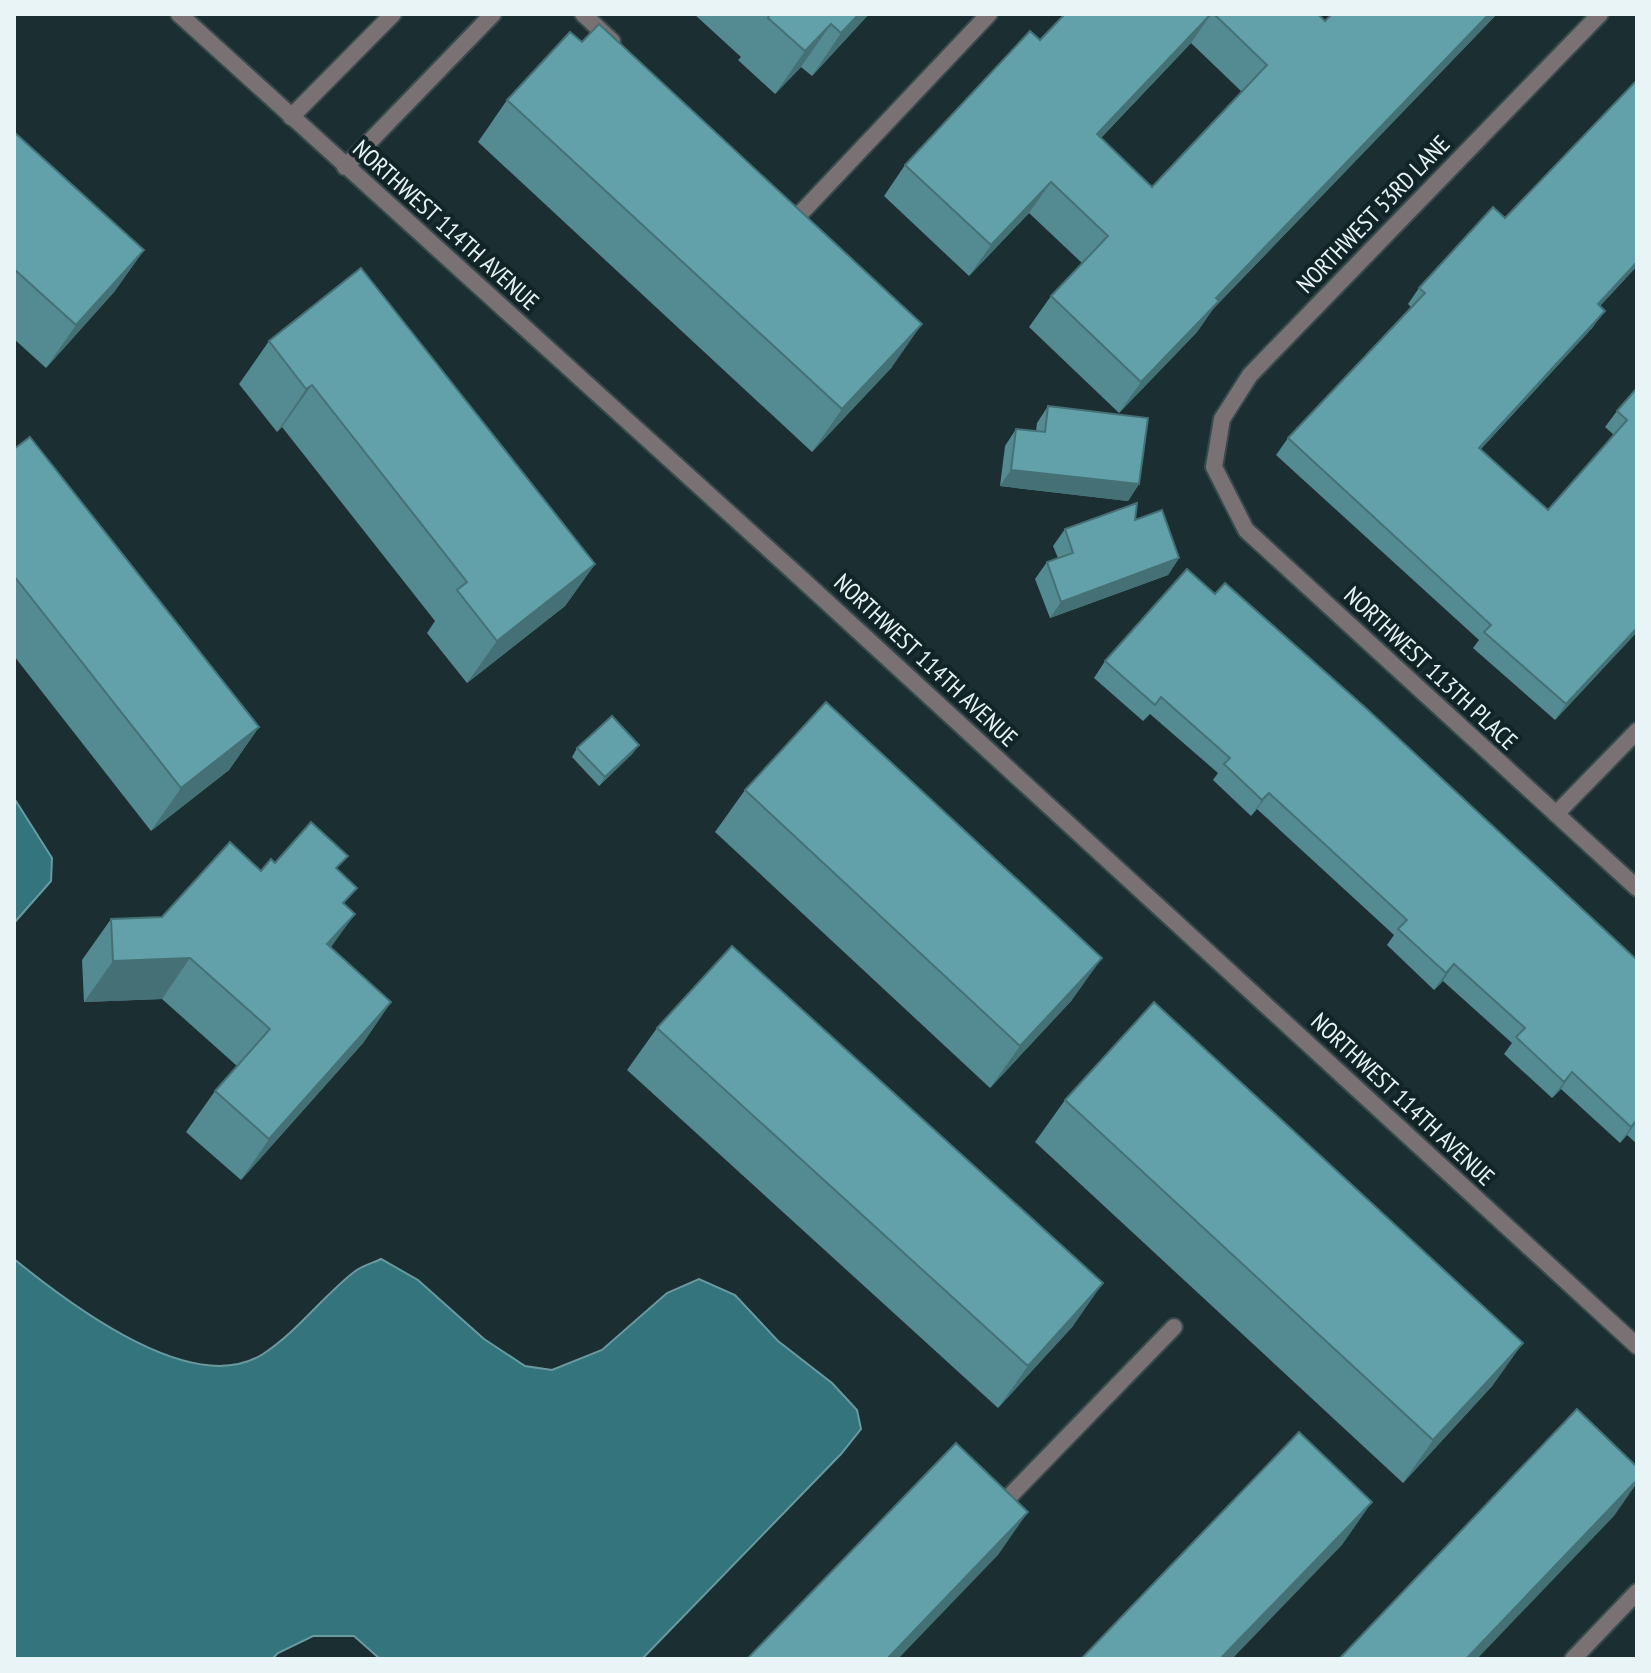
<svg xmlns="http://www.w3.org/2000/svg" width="1651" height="1673" viewBox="0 0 1651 1673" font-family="'PT Sans Narrow',sans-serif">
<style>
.water{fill:#34747c;stroke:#6a9aa0;stroke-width:2}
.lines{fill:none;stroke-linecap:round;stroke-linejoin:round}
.service-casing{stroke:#384a4c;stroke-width:20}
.minor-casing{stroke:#384a4c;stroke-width:20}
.tertiary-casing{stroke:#384a4c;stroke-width:20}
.service{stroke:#797174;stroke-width:16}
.minor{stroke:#797174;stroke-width:16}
.tertiary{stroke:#797174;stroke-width:16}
.wall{fill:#548a91;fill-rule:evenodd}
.shaded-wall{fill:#457176}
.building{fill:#62a1a9;stroke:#457176;stroke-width:2}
.labels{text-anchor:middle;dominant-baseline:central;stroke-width:8;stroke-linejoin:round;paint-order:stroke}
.street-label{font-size:24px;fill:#e8f4f5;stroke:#112427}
</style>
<rect width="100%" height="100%" fill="#1b2e31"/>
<g class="water">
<polygon points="14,798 52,858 51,881 14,923"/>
<path d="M14,1259C68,1303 193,1399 263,1354C297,1332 322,1297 354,1272C361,1266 373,1263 381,1259L418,1280L484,1339L525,1366L552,1370L602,1350L667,1293L699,1279L735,1295L778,1341L832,1383L857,1410L861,1429L841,1454L642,1659H380L354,1636H313L278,1653L272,1659H14Z"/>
</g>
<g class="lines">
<g class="service-casing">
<polyline id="service" points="1005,1501 1174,1327"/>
</g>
<g class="minor-casing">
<g id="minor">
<polyline points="583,14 612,41"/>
<polyline points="1600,14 1250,375 1222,419 1214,467 1246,530 1637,888"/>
<polyline points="291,117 393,14"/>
<polyline points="345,167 493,14"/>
<polyline points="800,214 989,14"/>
<polyline points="1556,814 1637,731"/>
<polyline points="1573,1659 1637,1592"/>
</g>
</g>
<g class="tertiary-casing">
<polyline id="tertiary" points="179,14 805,582 1637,1346"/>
</g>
<use href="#service" class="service"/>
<use href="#minor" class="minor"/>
<use href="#tertiary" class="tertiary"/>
</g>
<g class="wall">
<polygon points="694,14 869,14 812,76 801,67 775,94 738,60 741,57"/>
<path d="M1065,14H1318L1325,21L1332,14H1497L1213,309L1197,332L1119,413L1029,327L1051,296L1082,263L1029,213L969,276L884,196L905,165L1040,40ZM1191,43L1242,92L1152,187L1101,138Z"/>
<polygon points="1637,80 1637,266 1600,306 1593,327 1481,449 1548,510 1614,435 1605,427 1617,411 1637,388 1637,632 1555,720 1473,648 1479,640 1276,455 1288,438 1411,307 1408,304 1419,288 1505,218"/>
<polygon points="507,100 892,367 812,452 478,142"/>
<polygon points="14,132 144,250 114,292 46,368 14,339"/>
<polygon points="269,341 595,564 565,606 467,683 427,633 435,621 282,427 277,432 239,384"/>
<polygon points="1048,406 1139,484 1128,501 1000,486 1005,446 1016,429 1036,431 1037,423"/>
<polygon points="14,449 259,727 229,770 151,831 14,656"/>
<polygon points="1135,520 1179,558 1168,575 1050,618 1035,579 1047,562 1058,558 1053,546 1065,529"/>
<polygon points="1215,594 1637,960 1637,1144 1627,1135 1620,1143 1561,1089 1552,1098 1504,1054 1512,1043 1443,981 1434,990 1387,945 1394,935 1257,809 1251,816 1213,780 1218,773 1150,714 1143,721 1094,678 1105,661"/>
<polygon points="577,748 633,753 599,786 572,757"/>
<polygon points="745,790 1072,1000 990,1088 715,832"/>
<polygon points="275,863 338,870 345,905 331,948 391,1002 363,1043 241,1180 186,1132 215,1091 237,1066 162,999 84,1002 82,960 111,919 162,917 261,871"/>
<polygon points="657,1028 1073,1326 998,1408 627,1070"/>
<polygon points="1065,1100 1493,1385 1403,1483 1035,1142"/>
</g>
<g class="shaded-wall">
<polygon points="859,14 869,14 812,76 841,33"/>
<polygon points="1211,14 1191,43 1075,165 1097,134"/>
<polygon points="1489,14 1497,14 1213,309 1197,332 1119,413 1141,382 1216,298"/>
<polygon points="831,24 801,67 775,94 805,51"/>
<polygon points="1051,182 1029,213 969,276 991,245"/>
<polygon points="144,250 114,292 46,368 76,325"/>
<polygon points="1637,262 1637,266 1586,321 1598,304"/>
<polygon points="1605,311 1593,327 1467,464 1479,448"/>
<polygon points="922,324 892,367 812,452 842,409"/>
<polygon points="312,385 282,427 277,432 306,389"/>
<polygon points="1011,470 1139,484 1128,501 1000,486"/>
<polygon points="1179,558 1168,575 1050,618 1061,602"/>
<polygon points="595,564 565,606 467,683 497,641"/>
<polygon points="1637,628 1637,632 1555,720 1566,704"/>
<polygon points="259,727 229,770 151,831 181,788"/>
<polygon points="639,745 633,753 599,786 605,777"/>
<polygon points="1269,793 1257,809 1251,816 1262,800"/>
<polygon points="355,914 326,954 327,944"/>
<polygon points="190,958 162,999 84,1002 113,961"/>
<polygon points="1102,958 1072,1000 990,1088 1020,1046"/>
<polygon points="1454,964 1443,981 1434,990 1446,973"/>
<polygon points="391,1002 363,1043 241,1180 269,1139"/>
<polygon points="1572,1072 1561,1089 1552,1098 1564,1082"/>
<polygon points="1637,1121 1627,1135 1620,1143 1631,1127"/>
<polygon points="1103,1283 1073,1326 998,1408 1028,1366"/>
<polygon points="1523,1343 1493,1385 1403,1483 1433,1440"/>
<polygon points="1637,1480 1637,1483 1614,1516 1477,1659 1466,1659"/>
<polygon points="1372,1502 1342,1545 1232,1659 1220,1659"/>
<polygon points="1028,1512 998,1555 898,1659 887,1659"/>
</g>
<g class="building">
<polygon points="770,14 859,14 841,33 831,24 805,51 768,18"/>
<polygon points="1065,14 1211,14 1097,134 1152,187 1267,65 1214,14 1318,14 1325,21 1332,14 1489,14 1216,298 1219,301 1141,382 1051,296 1108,236 1051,182 991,245 905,165 1030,31 1040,40"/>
<polygon points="599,24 922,324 842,409 507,100 570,32 582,42"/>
<polygon points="1637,80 1637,262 1598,304 1605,311 1479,448 1548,510 1627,420 1617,411 1637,388 1637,628 1566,704 1484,632 1491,625 1288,438 1425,293 1419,288 1493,207 1505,218"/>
<polygon points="14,132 144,250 76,325 14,269"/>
<polygon points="361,268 595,564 497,641 457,590 467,582 312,385 306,389 269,341"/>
<polygon points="1048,406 1148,418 1139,484 1011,470 1016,429 1045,432"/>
<polygon points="30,437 259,727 181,788 14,576 14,449"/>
<polygon points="1137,503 1135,520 1162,510 1179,558 1061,602 1047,562 1073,553 1065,529"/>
<polygon points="1187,569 1215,594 1225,583 1367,709 1637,960 1637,1120 1631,1127 1572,1072 1564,1082 1516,1037 1525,1028 1454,964 1446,973 1398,929 1407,920 1269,793 1262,800 1224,764 1230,758 1161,697 1155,705 1105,661"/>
<polygon points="826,702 1102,958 1020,1046 745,790"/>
<polygon points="612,716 639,745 605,777 577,748"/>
<polygon points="311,822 348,856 336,868 357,888 343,903 355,914 327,944 391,1002 269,1139 215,1091 270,1029 190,958 113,961 111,919 162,917 230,842 261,871 271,859 275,863"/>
<polygon points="732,946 1103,1283 1028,1366 657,1028"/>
<polygon points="1154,1002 1523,1343 1433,1440 1065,1100"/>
<polygon points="1577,1409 1637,1467 1637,1480 1466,1659 1339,1659"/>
<polygon points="1299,1432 1372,1502 1220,1659 1081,1659"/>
<polygon points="956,1443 1028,1512 887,1659 747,1659"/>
</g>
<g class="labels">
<g class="street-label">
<text transform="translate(1373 214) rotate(-46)">NORTHWEST 53RD LANE</text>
<text transform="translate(446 225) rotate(42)">NORTHWEST 114TH AVENUE</text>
<text transform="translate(926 660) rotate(43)">NORTHWEST 114TH AVENUE</text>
<text transform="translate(1431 668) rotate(43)">NORTHWEST 113TH PLACE</text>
<text transform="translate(1403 1099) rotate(43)">NORTHWEST 114TH AVENUE</text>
</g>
</g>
<rect width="1651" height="1673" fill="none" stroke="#e8f4f5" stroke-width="32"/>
</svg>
